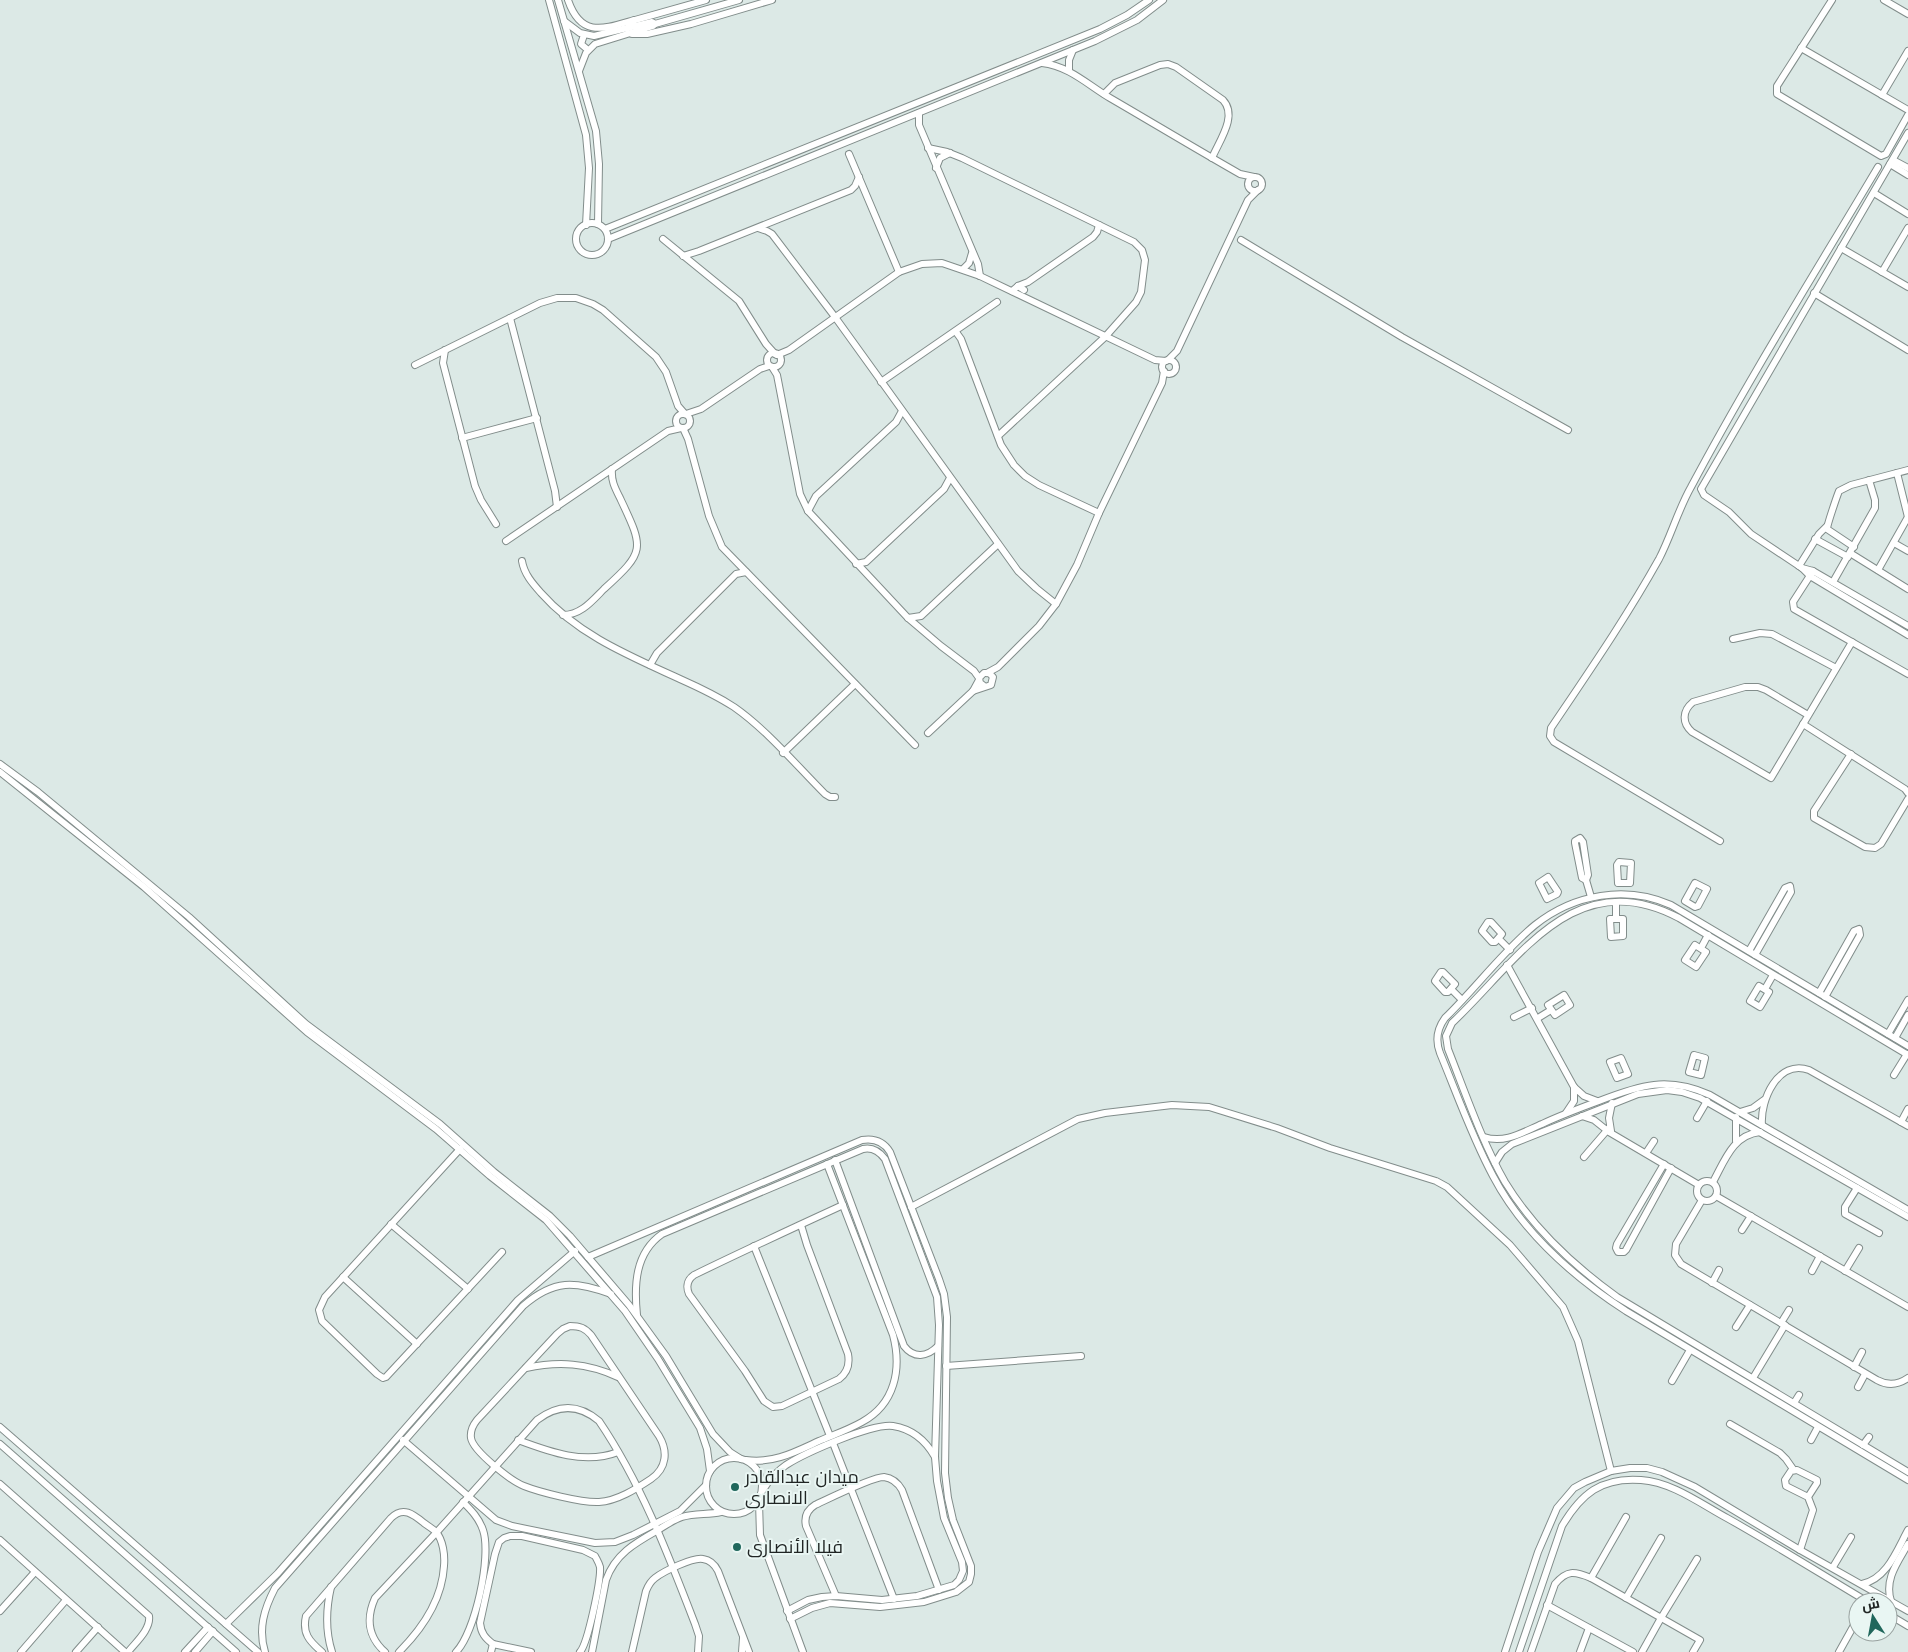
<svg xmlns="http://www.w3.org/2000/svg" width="1908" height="1652" viewBox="0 0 1908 1652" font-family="'DM Sans',Cairo,sans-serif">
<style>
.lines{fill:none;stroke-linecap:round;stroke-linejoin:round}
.minor-casing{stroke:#828d8b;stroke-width:8}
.minor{stroke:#fff;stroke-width:6}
.poi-dot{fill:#20675c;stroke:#e9f6f3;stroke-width:2}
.labels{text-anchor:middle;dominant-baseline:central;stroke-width:4;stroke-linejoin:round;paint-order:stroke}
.poi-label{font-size:18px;fill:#202524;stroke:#e9f6f3;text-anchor:start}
</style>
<rect width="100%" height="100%" fill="#dce9e6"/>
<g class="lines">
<g class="minor-casing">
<g id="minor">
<polyline points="549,0 586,135 589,168 586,225"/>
<polyline points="558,0 596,131 599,164 598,224"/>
<path d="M568,0C581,38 603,29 634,20"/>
<polyline points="1832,0 1777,86 1777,94 1881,156 1886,154 1908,115"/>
<polyline points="1884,0 1908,14"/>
<polyline points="564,21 580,33 594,36 652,22 655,24"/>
<polyline points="627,29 635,20 706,0"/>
<polyline points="632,34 647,34 691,24 772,0"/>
<polyline points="584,35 581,44 588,50"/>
<polyline points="1801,48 1908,110"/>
<path d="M1042,63C1069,66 1088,85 1110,98C1153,123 1196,149 1240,174L1254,177"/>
<polyline points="579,71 586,53 595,44 653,26 655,24 739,0"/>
<polyline points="1069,71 1069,60 1073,50"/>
<path d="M1104,94L1115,83L1160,65L1168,64L1176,67L1223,100C1238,116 1219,141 1212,158"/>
<polyline points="1882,95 1908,51"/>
<polyline points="919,113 919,125 978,264 980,276"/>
<polyline points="1908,133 1701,489 1704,495 1729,512 1751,534 1802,568 1810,576 1908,635"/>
<polyline points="928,148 947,152 962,158 1134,242 1142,250 1145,260 1141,292 1136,302 1105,337 998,436"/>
<polyline points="849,154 899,272"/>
<polyline points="1893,160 1908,168"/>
<polyline points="1890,164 1908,175"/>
<polyline points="936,168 940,158 950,153"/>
<circle cx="1255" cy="184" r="7"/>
<polyline points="1874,193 1908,214"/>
<circle cx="592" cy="239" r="16"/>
<polyline points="758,228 767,231 772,234 835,317 1018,571 1036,588 1056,604"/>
<polyline points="605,229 1100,29 1127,15 1149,0"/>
<polyline points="608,239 1095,41 1137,20 1163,0"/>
<polyline points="663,239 739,301 766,344 775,354"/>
<polyline points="1241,240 1402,337 1568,430"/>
<polyline points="1841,248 1908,287"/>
<polyline points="683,256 699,251 851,190 855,186 859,177"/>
<polyline points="963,269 969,263 972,253"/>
<polyline points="1882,272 1908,228"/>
<polyline points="1018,286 1024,290"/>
<polyline points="1012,291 1018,286 1028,282 1093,237 1097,232 1099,225"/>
<polyline points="1814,293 1908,350"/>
<polyline points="510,318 555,491 557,507"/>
<polyline points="956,332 961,339 1001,445 1014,465 1025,476 1039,485 1099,513"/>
<polyline points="445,350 443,363 475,486 481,500 496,524"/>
<circle cx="774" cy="360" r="7"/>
<polyline points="777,355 789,350 899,272 922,264 942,263 980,276 1155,360 1166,361"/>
<polyline points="1168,360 1177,351 1248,200 1258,190"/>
<circle cx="1169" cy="367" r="7"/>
<polyline points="415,365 540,303 557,298 576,298 593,304 603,310 656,357 666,372 678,406 685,414"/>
<polyline points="772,367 777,375 800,494 808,511 908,618 941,646 974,671 979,678"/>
<polyline points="881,382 997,302"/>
<circle cx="683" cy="421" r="7"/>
<polyline points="686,414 701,409 760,369 769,366"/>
<polyline points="683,428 688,439 709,516 722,547 915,745"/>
<polyline points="462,438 537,418"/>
<polyline points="1897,473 1908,517"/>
<polyline points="808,511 816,496 896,422 902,411"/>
<polyline points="1815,539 1848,557"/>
<polyline points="506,541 668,431 681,428"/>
<polyline points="1894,543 1908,551"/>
<path d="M1854,547L1827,529C1827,525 1837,496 1839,491L1851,485L1908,470"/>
<polyline points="1850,553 1908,589"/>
<path d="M522,561C524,574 533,584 541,593C578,635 630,656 680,679C698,687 717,696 734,707C767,730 796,765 825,794L830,797H835"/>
<polyline points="856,564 866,562 944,489 950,478"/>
<polyline points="1799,566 1819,534 1827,526"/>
<polyline points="1802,568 1813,571 1908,626"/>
<polyline points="1878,570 1908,517"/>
<polyline points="1813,571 1793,602 1794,609 1908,674"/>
<polyline points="1833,582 1875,508 1875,500 1869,480"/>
<path d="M563,615C581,615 592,601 604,589C646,551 644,549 620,498C615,488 611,481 612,469"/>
<polyline points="908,618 921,616 998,544"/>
<polyline points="1733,639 1760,633 1772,634 1836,668"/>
<polyline points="650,665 657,653 736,574 746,572"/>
<polyline points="987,673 998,667 1039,626 1056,604 1077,565 1099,513 1162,383 1164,371"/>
<polyline points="973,691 991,685 993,677 989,673 984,673 979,678 980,683 984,686"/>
<path d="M1808,715L1766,690L1758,687H1745L1693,702C1682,711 1682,723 1692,732L1771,778L1852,642"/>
<polyline points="1803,724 1905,789 1908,793"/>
<polyline points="928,733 973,691 979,680"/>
<polyline points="783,753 855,684"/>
<polyline points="1851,754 1814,811 1814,818 1865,847 1875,848 1881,844 1908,799"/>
<polyline points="0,764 38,792 189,917 306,1024 440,1124 494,1172 550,1216 570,1236 629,1305 666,1356 713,1434 730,1452 741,1459"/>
<polyline points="0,772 144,887 307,1032 436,1129 490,1176 546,1220 625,1311 658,1359 700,1428 707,1449 710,1471"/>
<polygon points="1580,838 1583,842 1588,875 1586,880 1582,878 1575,843 1575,841"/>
<path d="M1720,841L1554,742L1550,736L1551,728C1588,673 1626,618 1659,559C1671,536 1678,510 1691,487C1749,378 1815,273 1878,167"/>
<polygon points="1619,862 1631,863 1630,883 1618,883 1617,865"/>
<polygon points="1548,877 1558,892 1557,894 1547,899 1539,883"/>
<polyline points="1586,880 1591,897"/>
<polygon points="1695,883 1707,889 1698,906 1695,907 1685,901"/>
<polyline points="1616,902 1616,918"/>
<polygon points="1610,919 1623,919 1623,936 1611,937"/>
<polygon points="1488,922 1491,922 1502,934 1495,942 1492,942 1482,931"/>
<polyline points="1499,939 1510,950"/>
<polygon points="1695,945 1706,952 1696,967 1685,960"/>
<polyline points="1701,948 1708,935"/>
<polyline points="1749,951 1785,888 1790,886 1791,892 1755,955"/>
<polyline points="1507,965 1574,1087 1584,1096 1597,1101"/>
<polygon points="1441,972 1443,972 1455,984 1448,992 1445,992 1435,981"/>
<polygon points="1759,986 1769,992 1760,1007 1750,1001"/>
<polyline points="1451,989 1462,1000"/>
<polyline points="1765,989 1773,975"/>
<polyline points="1819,993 1854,931 1859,929 1860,935 1825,997"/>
<polygon points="1564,995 1570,1005 1555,1015 1548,1005"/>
<polyline points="1514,1017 1532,1008"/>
<polyline points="1538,1018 1551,1010"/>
<polyline points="1888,1034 1908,1000"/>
<polyline points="1895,1038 1908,1015"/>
<path d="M1908,1046L1671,905C1626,885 1574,894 1535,925C1503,951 1475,989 1445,1018C1437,1029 1435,1040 1440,1053C1457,1094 1472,1137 1493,1176C1523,1233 1572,1276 1626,1311L1908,1480"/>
<polygon points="1694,1055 1705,1058 1701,1075 1689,1072"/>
<path d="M1908,1055L1679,918C1574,862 1518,961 1452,1023L1446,1036L1448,1049C1465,1092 1482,1142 1505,1182C1533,1228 1574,1266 1617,1297L1908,1472"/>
<polygon points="1621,1058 1628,1074 1617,1078 1610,1062"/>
<polyline points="1894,1075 1907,1054"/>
<polyline points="1740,1112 1753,1108 1764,1100"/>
<polyline points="1566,1113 1574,1101 1574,1087"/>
<polyline points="1582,1116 1594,1120 1609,1132 1699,1185"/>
<polyline points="1736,1117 1736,1141"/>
<polyline points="1697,1118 1707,1101"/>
<polyline points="1901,1122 1908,1109"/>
<path d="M1762,1125C1760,1100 1778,1059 1809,1070L1908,1126"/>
<polyline points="1611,1131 1609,1118 1612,1103"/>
<path d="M1484,1137C1505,1144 1523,1132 1542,1124C1561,1115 1580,1108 1599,1101C1640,1085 1668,1076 1710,1095L1908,1210"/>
<polyline points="460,1149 325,1297 319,1310 322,1321 377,1374 383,1378 386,1377 502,1252"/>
<polyline points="1646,1153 1654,1141"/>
<polyline points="1584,1157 1609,1128"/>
<path d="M835,1160L904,1346C914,1359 927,1357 938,1346"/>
<polyline points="1495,1163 1502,1152 1512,1144 1638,1094 1667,1090 1682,1092 1700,1098 1908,1217"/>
<polyline points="1664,1164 1617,1244 1616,1248 1618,1252 1624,1252 1626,1250 1671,1168"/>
<circle cx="1707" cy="1191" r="10"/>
<path d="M1713,1182C1725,1160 1733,1135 1760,1132"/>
<polyline points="1857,1188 1845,1207 1845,1214 1879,1233"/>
<polyline points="1716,1196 1908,1307"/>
<path d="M1702,1200L1676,1244L1675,1255L1681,1264L1877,1380C1888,1386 1898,1385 1908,1378"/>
<polyline points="911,1207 1078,1119 1105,1113 1172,1105 1209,1107 1277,1128 1330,1148 1436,1181 1447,1187 1510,1245 1563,1307 1578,1341 1611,1471"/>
<polyline points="391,1224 468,1289"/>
<path d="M801,1225L807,1245L848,1354C850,1365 847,1373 839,1379L782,1406L773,1407L764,1401L745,1371L689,1294C686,1287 687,1280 694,1275C743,1251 793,1228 843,1205"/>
<polyline points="1742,1230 1751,1216"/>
<polyline points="754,1246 830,1436"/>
<path d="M588,1257L862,1140C874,1138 884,1142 890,1152L939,1279L944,1294L947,1317L945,1473L948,1498L953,1520L971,1566V1574L969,1582L956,1592L924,1602L880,1607L830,1603L812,1608L790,1619"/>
<polyline points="1812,1271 1820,1256"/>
<polyline points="1845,1271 1859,1248"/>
<polyline points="343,1277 417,1344"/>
<polyline points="1712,1283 1719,1270"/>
<path d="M637,1315C634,1285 635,1253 662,1234L863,1149C872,1147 879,1151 885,1159L937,1297L939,1325L935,1457L937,1481L944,1518L962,1562L963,1571L959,1580L954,1585L917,1596L882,1600L836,1596L822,1597L808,1600L787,1611"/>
<polyline points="1781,1323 1789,1310"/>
<path d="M570,1326C580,1326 585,1328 591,1335L659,1436C668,1451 667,1468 651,1479C636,1489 617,1501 599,1502C582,1503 539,1492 524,1486C511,1481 473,1451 471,1438C470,1431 473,1425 477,1420L557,1334L563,1329Z"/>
<polyline points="1736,1327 1750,1305"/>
<polyline points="946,1366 1081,1356"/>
<polyline points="1854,1367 1862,1352"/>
<path d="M526,1368C559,1361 587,1363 618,1377"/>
<polyline points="1753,1378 1785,1325"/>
<polyline points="1672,1381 1690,1350"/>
<polyline points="1858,1387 1865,1374"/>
<polyline points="1794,1403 1799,1395"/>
<polyline points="1730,1424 1780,1453 1786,1459 1793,1469"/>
<polyline points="0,1427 258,1652"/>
<polyline points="403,1440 496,1520 512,1526 595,1543 615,1542 633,1535 680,1511 706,1485"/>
<path d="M518,1440C550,1452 585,1465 618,1452"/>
<polyline points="1811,1440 1818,1427"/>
<polyline points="833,1443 894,1599"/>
<polyline points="0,1444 236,1652"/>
<polyline points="1863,1445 1869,1437"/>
<circle cx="734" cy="1486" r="28"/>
<path d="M746,1460C773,1464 795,1452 819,1441C833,1435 848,1430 862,1422C895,1404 902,1369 893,1335L827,1164"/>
<path d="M0,1484L149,1616C151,1629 136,1642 128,1652"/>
<path d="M763,1490C769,1480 776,1472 786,1465C805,1453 872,1423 893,1426C912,1429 926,1441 935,1457"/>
<polyline points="759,1502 760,1535 803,1652"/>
<polyline points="0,1540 125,1652"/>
<polyline points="1800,1550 1813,1510 1808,1497 1786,1486 1785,1480 1791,1471 1797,1470 1817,1480 1817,1483 1808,1497"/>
<polyline points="1833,1567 1851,1537"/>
<polyline points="1591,1578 1626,1517"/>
<path d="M1862,1584C1887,1579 1897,1550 1908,1530"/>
<path d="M331,1587C326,1609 325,1630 332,1652"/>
<path d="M836,1596L806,1526C804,1517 807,1510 815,1505C828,1499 872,1477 884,1477C892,1478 898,1483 902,1490L939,1590"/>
<polyline points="1626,1598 1661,1538"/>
<path d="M1891,1601C1884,1579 1898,1562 1908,1544"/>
<polyline points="1547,1605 1633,1652"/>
<polyline points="0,1611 35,1572"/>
<polyline points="1888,1614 1908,1626"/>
<polyline points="226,1624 278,1573 518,1300 575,1251"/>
<polyline points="21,1652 66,1600"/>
<polyline points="76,1652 98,1627"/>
<polyline points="185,1652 208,1627"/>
<polyline points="195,1652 213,1631"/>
<path d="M265,1652C258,1629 264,1609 275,1588L523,1306C554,1279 575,1281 611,1294"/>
<path d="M322,1652C309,1641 302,1633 306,1616L391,1518C403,1506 413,1514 424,1523C428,1526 433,1529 436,1532C443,1540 445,1555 444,1566C442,1600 422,1629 399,1652"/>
<path d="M385,1652C368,1637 366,1618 375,1598L436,1533L537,1420C558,1404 579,1404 599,1421C641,1483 668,1554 695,1624L699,1636L698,1652"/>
<path d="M456,1652C475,1633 492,1556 483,1530C479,1518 471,1510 463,1502"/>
<polyline points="491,1652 493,1644"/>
<path d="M531,1652L493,1644C485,1638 481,1633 480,1623L495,1554L499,1542L504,1538L510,1536H522L583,1550L595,1556C597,1560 599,1563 600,1567C601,1580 588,1643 580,1652"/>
<path d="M592,1652L606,1580C615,1554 635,1543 658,1530C666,1525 673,1520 682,1517C695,1513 708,1515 721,1512"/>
<path d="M632,1652L646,1591C648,1586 651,1581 655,1578C664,1571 693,1557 703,1559C710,1560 715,1565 718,1571L749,1652"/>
<polyline points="742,1652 743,1638"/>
<polyline points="1505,1652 1538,1552 1557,1508 1574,1488 1585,1482 1611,1471 1630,1468 1647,1468 1662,1472 1695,1487 1800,1550 1908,1611"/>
<path d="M1519,1652L1562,1526C1581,1494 1601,1477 1641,1480C1672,1482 1701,1504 1727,1518C1775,1545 1821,1574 1868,1602"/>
<path d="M1531,1652L1555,1584C1567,1570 1574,1571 1591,1578L1700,1640L1693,1652"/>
<polyline points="1580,1652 1589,1628"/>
<polyline points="1642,1652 1661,1618 1697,1559"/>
<polyline points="1839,1652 1858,1618"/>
</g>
</g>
<use href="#minor" class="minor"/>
</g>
<g class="poi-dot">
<circle cx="735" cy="1487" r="5"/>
<circle cx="737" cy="1547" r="5"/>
</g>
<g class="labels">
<g class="poi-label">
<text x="745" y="1477">ميدان عبدالقادر<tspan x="745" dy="21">الانصارى</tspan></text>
<text x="747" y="1547">فيلا الأنصارى</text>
</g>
</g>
<g transform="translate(1873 1617) rotate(349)"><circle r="24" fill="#e9f6f3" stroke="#99a2a0"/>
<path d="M0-4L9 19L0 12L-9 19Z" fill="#20675c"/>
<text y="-8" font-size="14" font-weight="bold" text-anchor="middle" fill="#202524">ش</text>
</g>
</svg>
